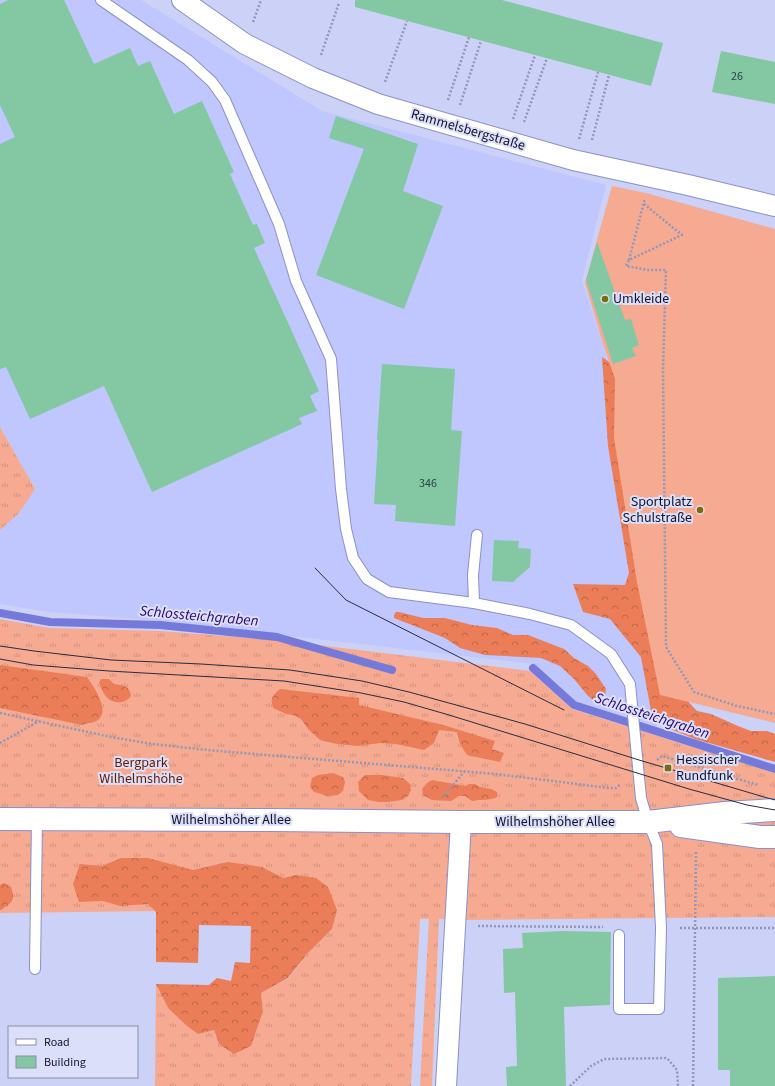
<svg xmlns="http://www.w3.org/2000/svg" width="775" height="1086" viewBox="0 0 775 1086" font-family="'Source Sans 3',sans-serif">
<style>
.built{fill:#c0c6fe}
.grass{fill:url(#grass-tufts)}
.forest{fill:url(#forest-crowns)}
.garden{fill:#f5aa91}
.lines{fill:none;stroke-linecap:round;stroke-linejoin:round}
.stream{stroke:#7579da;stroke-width:8}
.building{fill:#83c8a2}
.service-casing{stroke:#8a90cb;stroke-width:12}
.minor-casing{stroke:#8a90cb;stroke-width:22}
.secondary-casing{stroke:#8a90cb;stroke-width:24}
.path{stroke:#9397b8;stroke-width:2.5;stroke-dasharray:2 2;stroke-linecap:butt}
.service{stroke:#fff;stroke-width:10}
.minor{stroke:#fff;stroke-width:20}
.secondary{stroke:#fff;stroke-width:22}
.tram{stroke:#2a2c44;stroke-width:1}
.poi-dot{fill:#7b6c07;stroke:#dcdff9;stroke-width:1.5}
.labels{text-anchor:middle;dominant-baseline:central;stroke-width:4;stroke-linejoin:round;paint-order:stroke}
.number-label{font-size:12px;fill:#2f4148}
.street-label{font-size:14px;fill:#13142a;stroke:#dcdff9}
.poi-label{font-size:14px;fill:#13142a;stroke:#dcdff9;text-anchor:start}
.park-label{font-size:14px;fill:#5f1b00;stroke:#dcdff9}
.water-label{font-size:15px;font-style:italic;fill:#25017e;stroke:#dcdff9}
</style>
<defs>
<pattern id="grass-tufts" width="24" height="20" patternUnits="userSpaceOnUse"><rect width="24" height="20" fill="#f5aa91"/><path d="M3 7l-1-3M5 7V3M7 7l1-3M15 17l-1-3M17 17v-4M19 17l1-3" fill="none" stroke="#d1917d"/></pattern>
<pattern id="forest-crowns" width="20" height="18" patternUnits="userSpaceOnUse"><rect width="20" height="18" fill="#eb7e58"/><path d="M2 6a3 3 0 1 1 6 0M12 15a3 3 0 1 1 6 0" fill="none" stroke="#bd6649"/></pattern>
</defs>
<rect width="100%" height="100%" fill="#ccd1f7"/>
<polygon class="built" points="0,0 141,0 322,111 606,185 582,280 610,368 655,699 657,729 574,701 534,664 161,621 49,612 0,604"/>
<g class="grass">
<polygon points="0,427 35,489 19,513 0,530"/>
<polygon points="0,619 49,628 160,631 277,640 530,671 572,709 775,773 775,917 468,920 439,919 432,1086 420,1086 429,919 420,919 411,1086 155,1086 156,984 168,1008 198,1033 214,1030 219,1044 263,1011 261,993 289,978 307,954 332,929 156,911 0,913"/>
</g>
<g class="forest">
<polygon points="602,357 625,373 666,678 697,711 711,714 738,726 751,731 767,731 775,734 775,762 695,739 670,729 652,716 641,657 610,619 583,612 573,584 625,585 629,573 608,446"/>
<polygon points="396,612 399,612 423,618 445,618 472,625 497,628 513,635 528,635 564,649 574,658 588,666 596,674 606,689 604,701 597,703 588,696 574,679 560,666 541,658 485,655 460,648 445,638 394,618 394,615"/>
<path d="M0,665L87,677C93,686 110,709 99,719C94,724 88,722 82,725L0,708Z"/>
<path d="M101,679H109L114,684C123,685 130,686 131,696C125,705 111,704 105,695C104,695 100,685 99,683Z"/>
<path d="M280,689L359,698V705L443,725L495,741L492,749L504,753L500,762L467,755L460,744L457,732L439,730L434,743L424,750L396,744L380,743L358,746L337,744L320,740L308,729L301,719L293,715L286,714L273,708C270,698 272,696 280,689Z"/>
<polygon points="333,773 343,777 345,782 343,791 338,795 328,796 314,792 310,787 312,778 318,775"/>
<polygon points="365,775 382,775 403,778 410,784 411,790 408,796 402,800 388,802 379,802 368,800 359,791 358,782"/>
<path d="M432,780L465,786L469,784H475L480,787L491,789L497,792V797C490,801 480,799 472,801L465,796H459L451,801L432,800L423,795L422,789L427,783Z"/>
<polygon points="121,858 148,858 193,870 228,862 262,867 283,878 296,875 316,878 328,887 337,910 332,929 307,954 288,978 261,993 263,1011 251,1046 234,1054 219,1044 214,1030 198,1034 187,1026 168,1008 156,984 209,985 217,978 231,981 235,962 250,963 251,926 199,925 198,963 156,962 156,912 148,904 120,906 103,901 79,902 73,884 80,864 102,866"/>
<path d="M4,883L11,887C16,901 12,902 1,910H0V885Z"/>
</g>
<polygon class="garden" points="612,186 646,193 775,229 775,723 660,695 637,582 614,438 615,379 603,344 585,283"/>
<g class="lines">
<g class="stream">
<polyline points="0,613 50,622 160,625 277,637 392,670"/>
<polyline points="533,668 574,705 775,769"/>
</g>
</g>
<g class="building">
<polygon points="8,0 64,0 94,64 130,48 138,66 150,61 174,114 202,101 234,172 230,174 253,225 257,224 265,243 254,248 319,391 310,396 317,411 299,418 302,424 152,492 104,386 30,419 6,367 0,369 0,144 15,137 0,105 0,4"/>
<polygon points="355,0 502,0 663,43 651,86 355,7"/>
<polygon points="721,51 775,62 775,104 712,92"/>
<polygon points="336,116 418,144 403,191 443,206 404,309 316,275 364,149 329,138"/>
<polygon points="597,242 625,320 631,319 639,345 632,348 636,356 613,364 586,280"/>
<polygon points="382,364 455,369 451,430 462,431 455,526 395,521 396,505 374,504 378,440 377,440"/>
<polygon points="494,540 519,541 518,548 531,549 530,567 513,582 492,581"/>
<polygon points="562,931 611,932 610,1005 564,1007 566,1086 507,1086 506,1067 517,1066 515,992 504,993 503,949 523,948 522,933"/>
<polygon points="775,976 775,1086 730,1086 730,1070 718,1070 718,978"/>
</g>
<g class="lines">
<g class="service-casing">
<g id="service">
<polyline points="101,0 188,60 212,82 225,100 279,224 296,281 331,359 341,489 346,529 353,558 367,579 389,592 474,603 530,614 571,625 611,654 630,684 641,798 648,822 657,844 661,928 659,1009 619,1009 619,935"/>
<polyline points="474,603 473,575 477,535"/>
<polyline points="35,969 37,819"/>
</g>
</g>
<g class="minor-casing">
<g id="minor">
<polyline points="182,0 245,44 313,78 378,104 573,160 688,185 775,206"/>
<polyline points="446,1086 461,822"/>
</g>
</g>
<g class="secondary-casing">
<g id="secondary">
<polyline points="0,819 274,820 461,822 648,822 725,813 775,810"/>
<polyline points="681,826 760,837 775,837"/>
</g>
</g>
<g class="path">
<polyline points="253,22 261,0"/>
<polyline points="321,55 339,3"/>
<polyline points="385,82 407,21"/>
<polyline points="448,100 469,37"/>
<polyline points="460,105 481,41"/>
<polyline points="513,119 535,55"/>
<polyline points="524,122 547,58"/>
<polyline points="579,139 598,72"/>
<polyline points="592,140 609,75"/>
<polyline points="644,204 682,235 629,260 626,266 648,270 666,270 663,369 666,647 694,692 737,706 775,714"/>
<polyline points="629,260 645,198"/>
<polyline points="0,713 111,737 152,744 218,751 496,774 609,788 616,788 621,784"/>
<polyline points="0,743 39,721"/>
<polyline points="657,760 662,756 758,785"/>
<polyline points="443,797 464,772"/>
<polyline points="478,926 603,927"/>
<polyline points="680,928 775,928"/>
<polyline points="570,1086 591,1066 604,1059 667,1058 677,1070 678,1086"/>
<polyline points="693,1086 696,852"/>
</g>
<use href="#service" class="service"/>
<use href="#minor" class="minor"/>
<use href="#secondary" class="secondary"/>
<g class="tram">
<polyline points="315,568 346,600 564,710"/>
<polyline points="0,646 34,651 111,660 201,664 290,670 362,681 409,692 525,724 639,760 764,797 775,800"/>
<polyline points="0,659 33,665 109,671 284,681 361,693 404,702 449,715 689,789 747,805 775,810"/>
</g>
</g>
<g class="poi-dot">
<circle cx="605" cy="299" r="4"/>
<circle cx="700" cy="510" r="4"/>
<rect x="664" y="764" width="8" height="8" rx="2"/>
</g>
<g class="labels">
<g class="number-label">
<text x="737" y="76">26</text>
<text x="428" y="483">346</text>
</g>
<g class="street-label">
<text transform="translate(468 130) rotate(16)">Rammelsbergstraße</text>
<text x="231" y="820">Wilhelmshöher Allee</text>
<text x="555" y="822">Wilhelmshöher Allee</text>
</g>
<g class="poi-label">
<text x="613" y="299">Umkleide</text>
<text x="692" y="502" text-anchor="end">Sportplatz<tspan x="692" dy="16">Schulstraße</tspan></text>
<text x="676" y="760">Hessischer<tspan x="676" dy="16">Rundfunk</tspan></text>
</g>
<g class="park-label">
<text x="141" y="763">Bergpark<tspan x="141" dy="16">Wilhelmshöhe</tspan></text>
</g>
<g class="water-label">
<text transform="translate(199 616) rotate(5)">Schlossteichgraben</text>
<text transform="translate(652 716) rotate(18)">Schlossteichgraben</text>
</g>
</g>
<rect x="8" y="1026" width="130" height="52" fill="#dcdff9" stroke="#8c8ea6"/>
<rect x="16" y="1039" width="20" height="6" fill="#ffffff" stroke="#8c8ea6"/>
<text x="44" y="1046" font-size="12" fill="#13142a">Road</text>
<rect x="16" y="1056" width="20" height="12" fill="#83c8a2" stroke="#8c8ea6"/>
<text x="44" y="1066" font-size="12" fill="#13142a">Building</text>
</svg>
